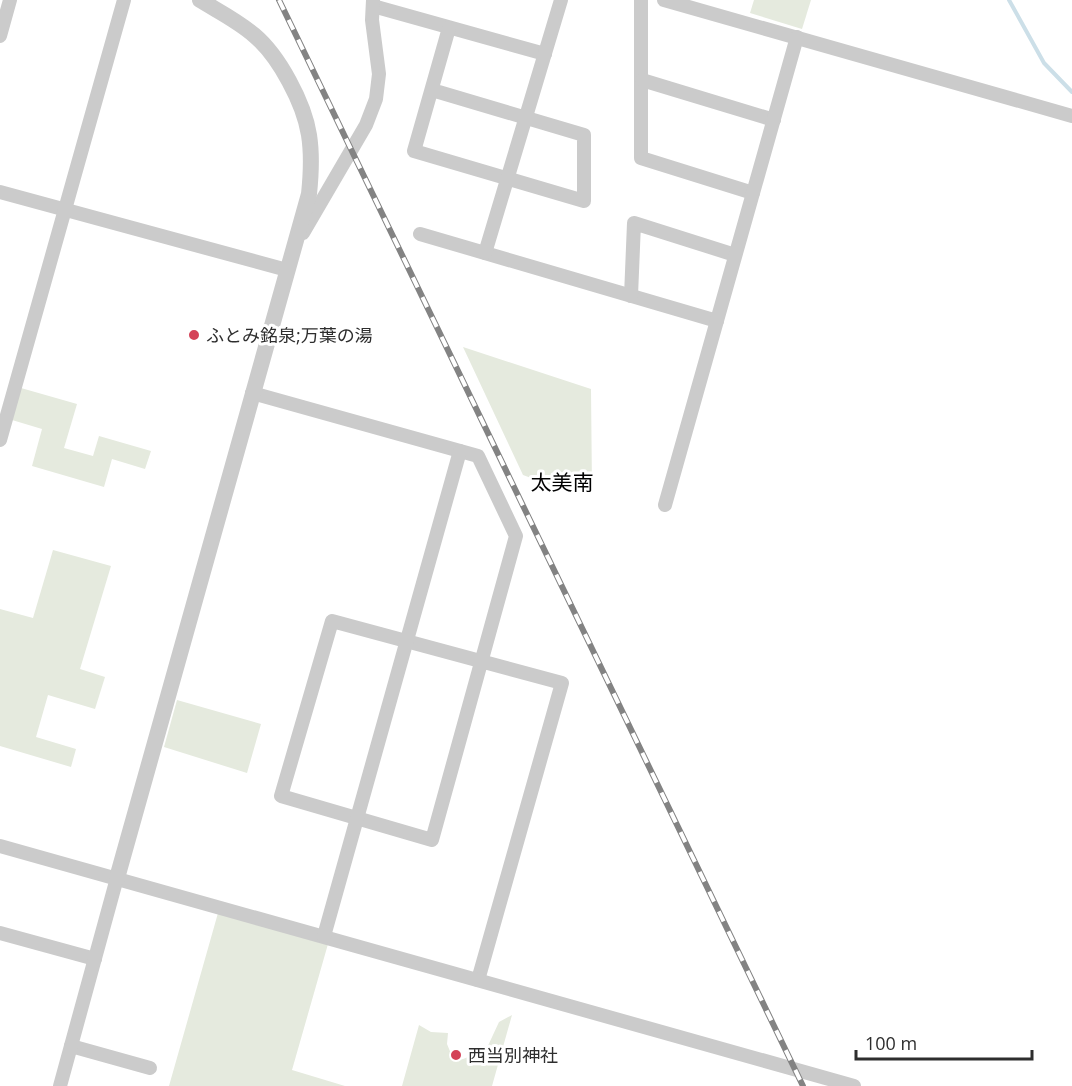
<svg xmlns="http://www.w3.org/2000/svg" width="1072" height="1086" viewBox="0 0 1072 1086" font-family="'Open Sans','Noto Sans JP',sans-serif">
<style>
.green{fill:#e5eade}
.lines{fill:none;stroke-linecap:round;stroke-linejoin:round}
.stream{stroke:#ccdfe8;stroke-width:4}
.minor{stroke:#cbcbcb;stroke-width:14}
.tertiary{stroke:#cbcbcb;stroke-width:16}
.rail-casing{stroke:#838383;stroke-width:6}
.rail{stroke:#fff;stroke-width:4;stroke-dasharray:11;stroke-linecap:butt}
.poi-dot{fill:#d44257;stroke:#fff;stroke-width:2}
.labels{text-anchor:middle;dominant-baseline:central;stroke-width:6;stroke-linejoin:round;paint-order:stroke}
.poi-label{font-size:18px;fill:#2e2e2e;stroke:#fff;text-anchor:start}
.quarter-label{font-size:21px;fill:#000;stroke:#fff}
</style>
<rect width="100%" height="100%" fill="#fff"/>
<g class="green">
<polygon points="754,0 811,0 802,29 750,13"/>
<polygon points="463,347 591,389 592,490 584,487 558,488 523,475"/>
<polygon points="21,388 77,404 64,448 93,456 99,436 151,451 145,469 112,459 104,487 32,466 42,429 12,420"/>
<polygon points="53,550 111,566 80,669 105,677 95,709 48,695 36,737 76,749 71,767 0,746 0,609 33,618"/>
<polygon points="177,700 261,724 247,773 164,747"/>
<polygon points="218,913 328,944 292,1070 345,1086 169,1086"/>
<polygon points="512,1015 492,1086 402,1086 419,1025 431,1032 448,1033 447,1044 454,1061 463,1059 486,1050 499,1022"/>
</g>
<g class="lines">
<polyline class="stream" points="1009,0 1044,63 1072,92"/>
<g class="minor">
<polyline points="641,0 641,158 753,193"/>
<polyline points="664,0 1072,116"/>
<polyline points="373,6 545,54"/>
<polyline points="0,36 10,0"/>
<polyline points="642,80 774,120"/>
<polyline points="432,90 584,135 584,201 414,151 449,28"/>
<polyline points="0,192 287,270"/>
<polyline points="303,233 366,125 376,99 379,74 372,20 373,0"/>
<polyline points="420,234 717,321"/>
<polyline points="485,253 561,0"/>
<polyline points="631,296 634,223 735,255"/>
<polyline points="252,393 478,456 516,536 432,840 281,796 332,621 562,683 478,980"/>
<polyline points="0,440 124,0"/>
<polyline points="665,505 797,37"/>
<polyline points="0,846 854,1086"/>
<polyline points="0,933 95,959"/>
<polyline points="324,936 460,451"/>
<polyline points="71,1046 150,1068"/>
<polyline points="60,1086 117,878"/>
</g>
<path class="tertiary" d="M117,878L309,194C311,175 312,154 309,135C304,103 279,56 254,35C238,21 218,11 200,0"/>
<g class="rail-casing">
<polyline id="rail" points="279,0 803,1086"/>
</g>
<use href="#rail" class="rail"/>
</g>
<g class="poi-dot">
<circle cx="194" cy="335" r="6"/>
<circle cx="456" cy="1055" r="6"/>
</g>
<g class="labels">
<g class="poi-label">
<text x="206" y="335">ふとみ銘泉;万葉の湯</text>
<text x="468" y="1055">西当別神社</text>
</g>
<g class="quarter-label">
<text x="562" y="482">太美南</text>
</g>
</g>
<path d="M856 1050v9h176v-9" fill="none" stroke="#2e2e2e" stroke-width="3"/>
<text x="865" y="1050" font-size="18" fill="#2e2e2e" stroke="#ffffff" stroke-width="4.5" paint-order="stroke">100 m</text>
</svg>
